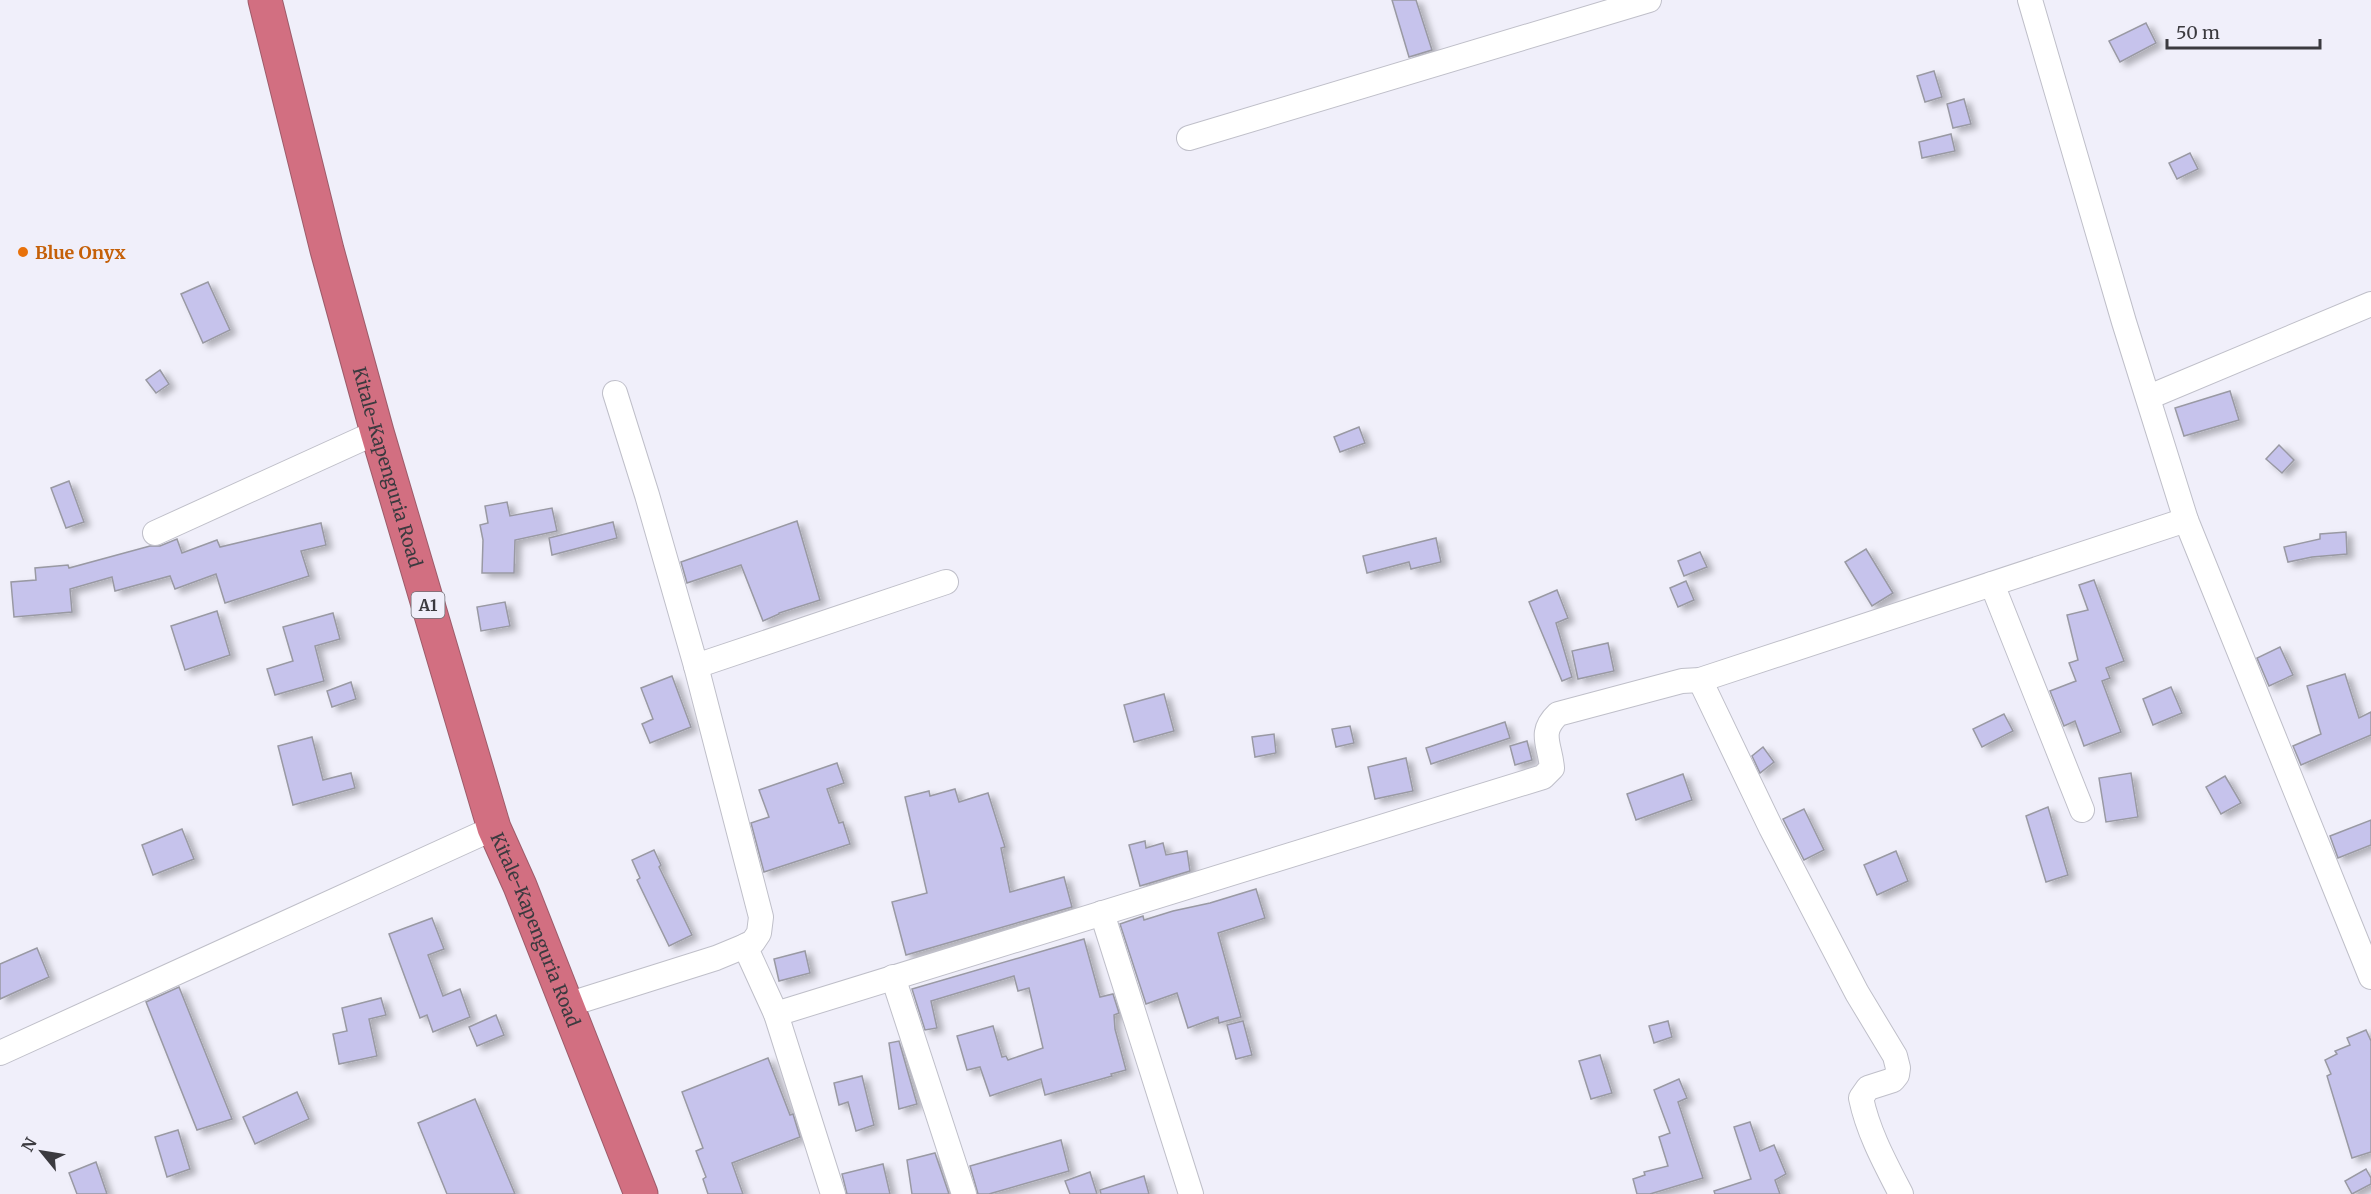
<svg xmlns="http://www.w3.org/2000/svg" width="2371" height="1194" viewBox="0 0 2371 1194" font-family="Merriweather,serif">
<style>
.building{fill:#c6c3ec;stroke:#9999a3;stroke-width:1.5;filter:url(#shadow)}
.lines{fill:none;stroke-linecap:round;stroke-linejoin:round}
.street-casing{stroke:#bfbfc9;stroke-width:26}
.highway-casing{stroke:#9d5c6a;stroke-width:35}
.street{stroke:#fff;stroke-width:24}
.highway{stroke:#d26f81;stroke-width:33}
.food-dot{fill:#e8710a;stroke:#f0effa;stroke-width:2}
.labels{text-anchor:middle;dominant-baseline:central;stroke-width:4.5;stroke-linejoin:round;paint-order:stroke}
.shield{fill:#f0effa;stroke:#717077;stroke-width:1.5}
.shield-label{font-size:16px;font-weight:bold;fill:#3b3a3f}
.food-label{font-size:18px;font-weight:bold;fill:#c56008;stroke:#f0effa;text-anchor:start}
.street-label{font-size:18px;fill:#3b3a3f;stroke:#f0effa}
</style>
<defs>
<filter id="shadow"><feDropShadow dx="6" dy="4" stdDeviation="3" flood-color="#0004"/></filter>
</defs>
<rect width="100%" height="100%" fill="#f0effa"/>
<g class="building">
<polygon points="1392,0 1416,0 1432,50 1409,57"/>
<polygon points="2146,23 2156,43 2120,62 2109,41"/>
<polygon points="1934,71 1942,97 1925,102 1917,76"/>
<polygon points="1964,99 1971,124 1953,128 1947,104"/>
<polygon points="1951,134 1955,151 1922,158 1919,142"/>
<polygon points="2190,153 2198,169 2177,179 2169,163"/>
<polygon points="208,282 230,330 203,343 181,294"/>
<polygon points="160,370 169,384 156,393 146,380"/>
<polygon points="2230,391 2239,420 2184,436 2175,408"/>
<polygon points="1359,427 1365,443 1340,452 1334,437"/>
<polygon points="2279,445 2294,460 2282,473 2266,459"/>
<polygon points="69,481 84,522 66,528 51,488"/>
<polygon points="507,502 510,516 552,508 557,531 515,540 514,573 482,573 483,540 480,525 488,523 485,506"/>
<polygon points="797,521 820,600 779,613 779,614 763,621 741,565 687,583 681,562"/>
<polygon points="613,522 617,538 552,555 549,538"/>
<polygon points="321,523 326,545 301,551 309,576 225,603 216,574 175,589 170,576 115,591 112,577 70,589 72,612 14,617 11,582 36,580 35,568 68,565 69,568 150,546 160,546 177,539 182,553 217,540 220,547"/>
<polygon points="2346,532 2347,554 2312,557 2288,562 2284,547 2320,539 2320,534"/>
<polygon points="1436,538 1441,562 1411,569 1409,562 1367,573 1363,556"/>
<polygon points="1866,549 1893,593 1872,606 1845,562"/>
<polygon points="1700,552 1707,567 1684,576 1678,561"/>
<polygon points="2094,580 2124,661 2106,668 2110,678 2102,681 2121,732 2084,746 2075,721 2064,726 2050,691 2076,681 2069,663 2078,660 2067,615 2088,610 2079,585"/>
<polygon points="1686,581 1694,600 1678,607 1670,588"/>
<polygon points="1557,590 1568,618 1556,623 1572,677 1562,681 1529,602"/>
<polygon points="505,602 510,626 481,631 477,607"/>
<polygon points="217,611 230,655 185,670 171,626"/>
<polygon points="333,613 340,639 315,646 324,681 275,695 267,669 293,661 283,627"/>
<polygon points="1608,643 1614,671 1578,679 1572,651"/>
<polygon points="2280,647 2293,675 2269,686 2257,658"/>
<polygon points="2345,674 2359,718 2371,712 2371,735 2301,765 2293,746 2321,734 2307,686"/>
<polygon points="672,676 691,727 650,743 642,724 653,719 641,688"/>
<polygon points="351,682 356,699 332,707 327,691"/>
<polygon points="2171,687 2182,713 2153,725 2143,699"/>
<polygon points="1164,694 1174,731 1134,742 1124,705"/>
<polygon points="2004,714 2013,731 1982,747 1973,729"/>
<polygon points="1505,722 1510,738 1431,764 1426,748"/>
<polygon points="1350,726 1354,743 1336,747 1332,729"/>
<polygon points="1274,734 1276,753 1255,757 1252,737"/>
<polygon points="312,737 323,780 351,773 355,788 293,805 278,746"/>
<polygon points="1527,741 1532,760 1515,765 1510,746"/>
<polygon points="1763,747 1774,762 1760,773 1752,756"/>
<polygon points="1406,758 1413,791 1375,799 1368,767"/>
<polygon points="837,763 844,783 827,789 839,823 843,822 850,844 764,872 751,823 769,817 759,790"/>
<polygon points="2131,773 2138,817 2106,822 2099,778"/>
<polygon points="1683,774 1692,800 1636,820 1627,794"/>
<polygon points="2225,776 2241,803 2221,814 2206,787"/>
<polygon points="955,789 959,802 988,793 1005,847 1001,848 1010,892 1064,877 1072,907 906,955 892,902 927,893 905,797 929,791 930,796"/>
<polygon points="2048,807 2068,875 2046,882 2026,816"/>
<polygon points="1804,809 1824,850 1804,860 1783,819"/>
<polygon points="2371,820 2371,845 2338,858 2330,836"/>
<polygon points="182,829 194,859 153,875 142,845"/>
<polygon points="1145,841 1146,848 1163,843 1166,855 1187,851 1190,871 1140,886 1129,845"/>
<polygon points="654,850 661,865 659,867 692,935 669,946 637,880 640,878 632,860"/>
<polygon points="1896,851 1908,881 1877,895 1864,865"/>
<polygon points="1256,889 1265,918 1218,933 1241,1017 1219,1023 1218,1017 1188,1028 1177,993 1146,1004 1120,924 1143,916 1144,920 1173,911 1210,903"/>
<polygon points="432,918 444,949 428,955 443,996 460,989 470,1017 433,1032 427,1015 420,1018 389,934"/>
<polygon points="1084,939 1100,997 1113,994 1119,1013 1114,1015 1115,1029 1126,1070 1111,1074 1112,1076 1045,1095 1041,1079 990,1096 980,1067 967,1070 957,1036 993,1026 1002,1057 1006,1056 1008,1060 1043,1048 1029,988 1018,991 1014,976 931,1001 937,1028 925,1030 912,989"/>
<polygon points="37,948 49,977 0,999 0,964"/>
<polygon points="805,951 810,973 779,981 774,959"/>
<polygon points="179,987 232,1119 197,1130 146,1002"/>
<polygon points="381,998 386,1015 369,1019 377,1056 339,1064 333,1034 347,1031 342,1008"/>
<polygon points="496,1015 504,1035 477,1046 469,1027"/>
<polygon points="1243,1021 1252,1055 1236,1059 1227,1025"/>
<polygon points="1668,1021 1672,1037 1654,1043 1649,1026"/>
<polygon points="2366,1030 2371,1041 2371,1152 2352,1158 2327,1076 2331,1074 2325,1060 2337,1054 2335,1051 2350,1045 2347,1038"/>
<polygon points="899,1041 917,1104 899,1109 889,1043"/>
<polygon points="1600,1055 1612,1093 1591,1099 1579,1061"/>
<polygon points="768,1058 790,1115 793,1114 800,1137 732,1163 743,1194 708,1194 703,1179 706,1177 696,1151 703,1148 682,1092"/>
<polygon points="862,1076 874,1125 856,1131 848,1102 839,1105 834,1083"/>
<polygon points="1679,1079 1687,1098 1678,1102 1703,1178 1650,1194 1637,1194 1633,1179 1645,1175 1644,1172 1668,1166 1659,1137 1670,1133 1654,1090"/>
<polygon points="297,1092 309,1119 255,1144 243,1117"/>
<polygon points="475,1099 515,1194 447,1194 418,1123"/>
<polygon points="1750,1122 1760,1151 1774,1145 1786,1174 1775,1180 1780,1194 1715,1194 1714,1191 1751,1179 1734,1127"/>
<polygon points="178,1130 190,1169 167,1177 155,1137"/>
<polygon points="1061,1140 1069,1171 989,1194 978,1194 970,1166"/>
<polygon points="935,1153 949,1194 912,1194 907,1160"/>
<polygon points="96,1162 107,1194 77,1194 69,1173"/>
<polygon points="883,1164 890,1194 847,1194 842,1174"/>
<polygon points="2366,1169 2371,1178 2371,1184 2352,1194 2345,1181"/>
<polygon points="1090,1172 1097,1194 1070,1194 1065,1181"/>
<polygon points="1144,1176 1149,1194 1101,1194 1100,1190"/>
</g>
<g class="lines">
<g class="street-casing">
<g id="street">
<polyline points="2030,0 2124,322 2186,520 2371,977"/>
<polyline points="1189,138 1649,0"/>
<polyline points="2149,397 2371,304"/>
<polyline points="155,533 377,432"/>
<polyline points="1992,584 2082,810"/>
<polyline points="696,666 946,582"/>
<path d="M1700,680L1771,828L1857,993L1895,1056L1898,1068L1897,1075L1893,1080L1868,1088L1861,1098C1868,1132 1885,1163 1901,1194"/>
<polyline points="1102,913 1191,1194"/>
<polyline points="745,946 776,1014 833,1194"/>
<polyline points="893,977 964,1194"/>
<polyline points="567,1005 716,958 745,946 753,942 759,933 761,917 696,666 647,495 615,393"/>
<path d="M776,1014L1543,777L1552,768C1550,744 1538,733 1558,714L1682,681L1700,680L2186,520"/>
<polyline points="0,1053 494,828"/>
</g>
</g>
<g class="highway-casing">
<g id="highway">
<path id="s1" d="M265,0L327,250L377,432L494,828L520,886L641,1194"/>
</g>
</g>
<use href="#street" class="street"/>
<use href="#highway" class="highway"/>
</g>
<circle class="food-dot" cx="23" cy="252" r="6"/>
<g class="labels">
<rect class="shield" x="411.5" y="592" width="33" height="26" rx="4.5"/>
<g class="shield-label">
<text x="428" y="605">A1</text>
</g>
<g class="food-label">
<text x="35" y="252">Blue Onyx</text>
</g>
<g class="street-label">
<text stroke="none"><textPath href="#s1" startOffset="483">Kitale-Kapenguria Road</textPath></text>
<text stroke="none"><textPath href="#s1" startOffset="969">Kitale-Kapenguria Road</textPath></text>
</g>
</g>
<g transform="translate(42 1152) rotate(300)" stroke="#f0effa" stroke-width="4.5" paint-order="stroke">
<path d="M0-4.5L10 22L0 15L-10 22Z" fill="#3b3a3f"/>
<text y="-9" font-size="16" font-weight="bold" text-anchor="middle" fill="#3b3a3f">N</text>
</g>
<path d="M2167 39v9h153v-9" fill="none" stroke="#3b3a3f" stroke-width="3"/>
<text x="2176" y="39" font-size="18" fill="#3b3a3f" stroke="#f0effa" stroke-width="4.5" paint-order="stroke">50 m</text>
</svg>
